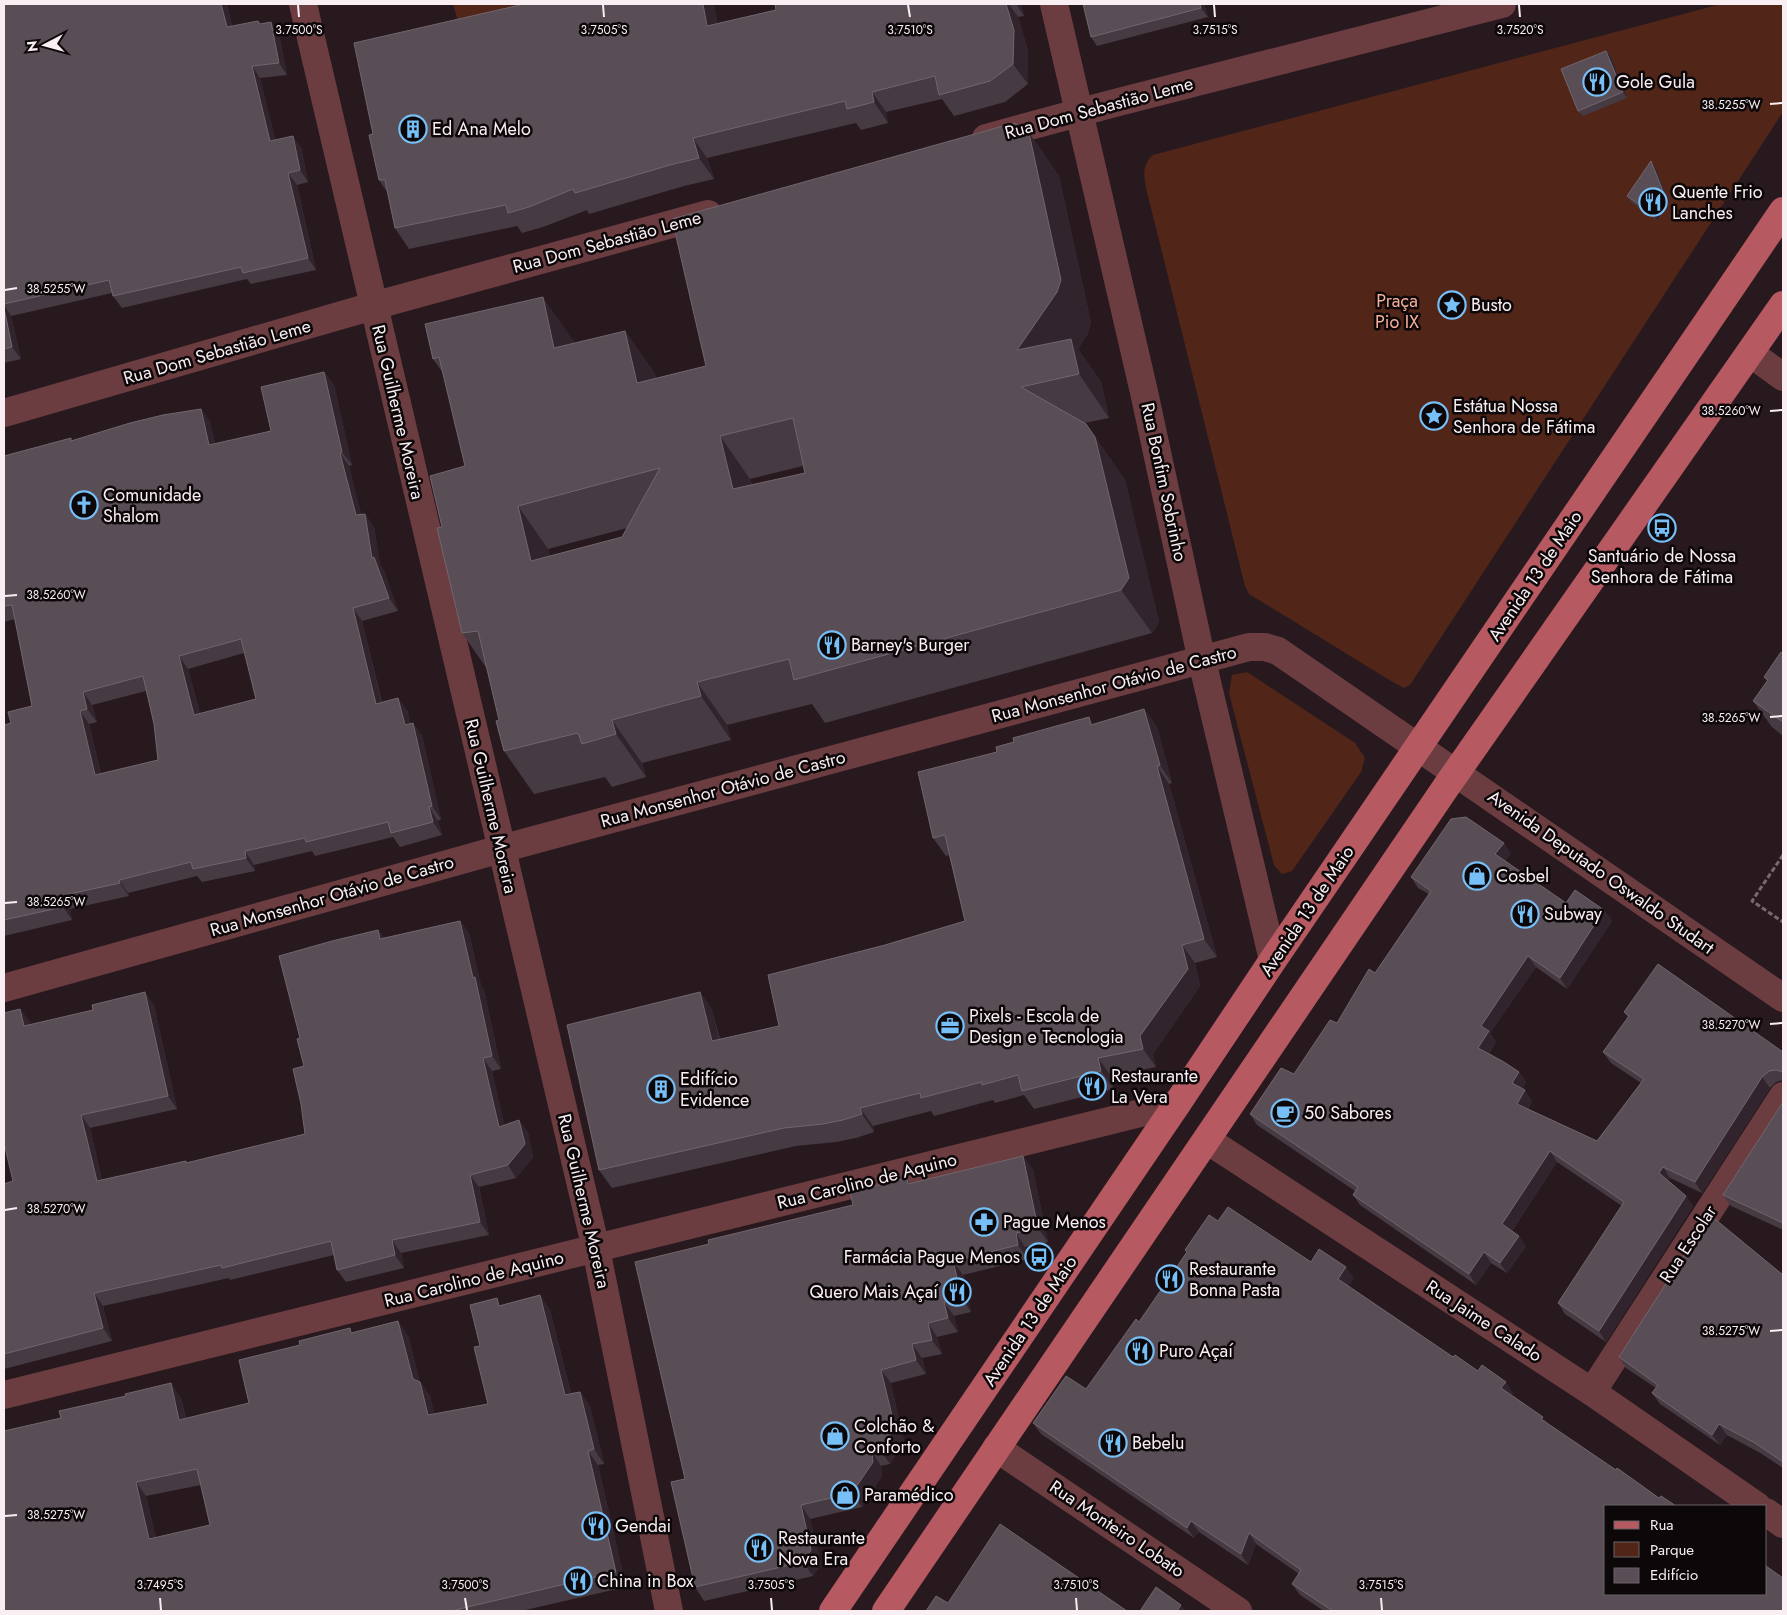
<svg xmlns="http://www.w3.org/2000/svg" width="1787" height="1615" viewBox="0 0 1787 1615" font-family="Jost,sans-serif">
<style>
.green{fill:#512618}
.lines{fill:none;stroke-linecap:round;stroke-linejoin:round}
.path{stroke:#77696f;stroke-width:3;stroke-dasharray:5 2.5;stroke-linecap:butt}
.minor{stroke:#6b3d40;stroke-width:28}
.primary{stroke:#b65960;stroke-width:28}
.wall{fill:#463a43;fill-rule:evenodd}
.shaded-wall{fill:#32242d}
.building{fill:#594d56;stroke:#72666e;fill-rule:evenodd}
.ticks{fill:none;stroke:#f9eef2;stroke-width:2}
.labels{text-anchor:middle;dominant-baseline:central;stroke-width:5;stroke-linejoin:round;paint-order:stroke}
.poi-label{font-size:18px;fill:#f9eef2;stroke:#0c0709;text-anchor:start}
.street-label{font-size:18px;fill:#f9eef2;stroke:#0c0709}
.park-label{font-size:18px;fill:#f7b099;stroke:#0c0709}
.ticks-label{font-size:12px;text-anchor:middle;fill:#f9eef2;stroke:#0c0709;stroke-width:5;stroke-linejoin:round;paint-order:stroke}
</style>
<rect width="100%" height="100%" fill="#28191f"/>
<g class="green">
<polygon points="453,4 553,4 460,28"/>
<path d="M1721,4H1783V112L1410,685L1404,688L1391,681L1249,594L1245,586L1147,192C1144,178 1141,166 1153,155Z"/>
<polygon points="1247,672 1355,743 1365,758 1361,772 1292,871 1282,874 1274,865 1229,693 1232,675"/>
</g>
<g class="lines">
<polyline class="path" points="1783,855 1752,901 1783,922"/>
<g class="minor">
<polyline points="303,4 596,1249 669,1611"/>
<polyline points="1054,4 1144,392 1202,661 1273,960"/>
<polyline points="986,138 1111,104 1502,4"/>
<polyline points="1750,353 1783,377"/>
<polyline points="4,413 373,306 708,214"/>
<polyline points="4,988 501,849 1249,647 1265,647 1278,651 1783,998"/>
<polyline points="1207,1140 1592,1392 1757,1506"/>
<polyline points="1592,1392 1783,1096"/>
<polyline points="4,1395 1177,1104"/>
<polyline points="996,1448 1238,1611"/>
<polyline points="1766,1512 1783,1524"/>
</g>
<g class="primary">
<polyline points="833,1611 1177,1104 1273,960 1783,211"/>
<polyline points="886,1611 1446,787 1783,305"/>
</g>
</g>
<g class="wall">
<polygon points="4,4 227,4 232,26 261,24 271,22 279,34 287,75 260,78 275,140 301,147 308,182 297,185 316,270 251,284 247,279 122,308 113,296 112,293 11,316 21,359 4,363"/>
<polygon points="714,4 717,24 776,10 775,4 1021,4 1024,16 1018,17 1028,51 1028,84 1005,102 954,116 942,99 886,112 888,123 861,130 856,123 707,158 714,179 684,186 589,214 587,210 543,227 522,233 517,226 409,249 395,228 387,192 379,180"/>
<polygon points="1083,4 1204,4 1208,17 1097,46 1091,37"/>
<polygon points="1606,51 1611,57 1627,98 1583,116 1578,111"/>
<path d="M1029,133L1059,176L1091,323L1087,335L1078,349L1101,382L1109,418L1084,423L1086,424L1125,480L1159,622L1152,633L825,723L812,704L727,725L731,740L642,763L646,777L612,787L605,777L534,794L504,751L499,720L487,669L462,633L442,527L465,466L443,373L433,359L425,324L573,340L574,343L625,331L655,374L656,378L706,366ZM803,466L805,473L752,485L750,479ZM627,528L622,537L550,556L548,549Z"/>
<polygon points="1655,167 1669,202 1657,220 1631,202 1627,196"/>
<path d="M324,372L334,385L352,465L349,466L361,515L365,514L374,527L380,565L384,571L398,611L362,621L382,702L398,698L408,712L410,724L413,723L422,736L441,819L438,821L442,835L400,847L393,837L315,856L312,851L254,865L255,871L202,882L197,876L128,893L129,896L70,909L72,920L4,936V725L11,723L32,706L15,619L4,622V456L72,441L201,409L210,422L215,444L271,431ZM244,653L256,699L200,714L188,669ZM146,691L154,724L158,760L101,774L89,724L97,722L92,705Z"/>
<polygon points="1783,654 1783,736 1772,727 1753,701 1767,681 1764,677"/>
<polygon points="1144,709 1157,727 1172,783 1169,784 1217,957 1195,963 1200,986 1153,1054 1156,1067 1111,1076 1114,1089 1034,1109 1024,1095 995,1103 993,1100 934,1116 931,1111 873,1126 874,1132 856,1138 836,1142 796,1146 612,1188 599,1170 700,992 712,1010 720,1039 779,1026 885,945 965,921 949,855 946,856 933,838 997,752 1014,742 1089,717 1093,724"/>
<polygon points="1504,843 1511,854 1505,861 1566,903 1604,910 1612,921 1567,989 1536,967 1490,1033 1496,1042 1489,1053 1519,1072 1526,1082 1522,1089 1532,1101 1528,1109 1597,1141 1641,1083 1611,1063 1603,1052 1628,1017 1624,1012 1783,1052 1783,1080 1776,1082 1770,1088 1702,1193 1670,1178 1668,1181 1693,1206 1606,1342 1565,1314 1558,1303 1622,1206 1557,1162 1512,1231 1526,1246 1507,1273 1491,1263 1476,1285 1360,1205 1353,1195 1355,1191 1257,1125 1250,1114 1294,1074 1337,1023 1375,973 1429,894 1418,888 1411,877"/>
<polygon points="460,921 469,933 481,986 484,990 501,1069 492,1071 504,1125 519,1120 528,1133 533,1157 516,1178 479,1187 489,1235 401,1253 404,1268 346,1282 337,1270 334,1255 230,1280 229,1278 103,1306 112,1341 4,1369 4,1184 13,1181 20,1009 29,1021 30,1025 154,1005 177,1109 90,1128 102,1180 186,1161 187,1163 305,1134 304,1066 300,1038 378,930 384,938"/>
<polygon points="1783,1102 1783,1230 1731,1206 1723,1195"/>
<polygon points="1023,1156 1033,1170 1048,1242 1025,1247 1028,1259 963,1275 971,1312 954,1316 958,1332 937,1337 942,1354 922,1358 926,1374 891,1383 904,1442 890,1464 881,1466 882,1476 862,1507 810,1519 821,1564 813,1576 704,1601 695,1587 685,1479 853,1205 907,1178 911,1184"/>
<polygon points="1218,1221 1311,1262 1354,1278 1348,1286 1453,1357 1478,1371 1513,1393 1511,1395 1543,1417 1548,1424 1783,1611 1324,1611 1300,1595 1292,1584 1299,1574 1256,1544 1248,1565 1199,1532 1194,1538 1041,1434 1033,1423 1086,1389 1139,1322 1187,1253 1185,1250"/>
<polygon points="1783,1275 1783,1468 1762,1454 1727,1435 1720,1445 1660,1404 1652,1393 1656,1388 1626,1368 1619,1357"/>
<path d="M540,1295L550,1310L571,1393L580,1392L590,1406L604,1464L598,1465L626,1587L521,1611H4L181,1398L186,1418L249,1403L353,1332L408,1335L420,1382L430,1396L434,1414L488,1404L480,1346L501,1305ZM201,1485L210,1525L156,1538L146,1496Z"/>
</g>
<g class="shaded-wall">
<polygon points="221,4 227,4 235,39 227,27"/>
<polygon points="703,4 714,4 722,47 707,26"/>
<polygon points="1006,4 1009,4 1018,17 1028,51 1028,84 1013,64"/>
<polygon points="1016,4 1021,4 1024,16"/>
<polygon points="1200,4 1204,4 1208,17 1201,8"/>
<polygon points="271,22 279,34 287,75 279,63"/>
<polygon points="1606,51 1611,57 1627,98 1623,92"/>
<polygon points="252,66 260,78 279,153 270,141"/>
<polygon points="872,92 886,112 888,123 874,102"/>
<polygon points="1029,133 1059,176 1091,323 1087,335 1078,349 1101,382 1109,418 1079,374 1017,350"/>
<polygon points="293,136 301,147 308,182 300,170"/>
<polygon points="693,138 707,158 714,179 699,158"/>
<polygon points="1651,161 1655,167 1669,202 1657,220 1653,214"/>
<polygon points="288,173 297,185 316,270 308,258"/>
<polygon points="543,297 573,340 584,391 554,348"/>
<polygon points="4,305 11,316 21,359 12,347"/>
<polygon points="625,331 655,374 667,427 637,383"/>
<polygon points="324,372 334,385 352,465 342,452"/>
<polygon points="201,409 210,422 219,459 209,445"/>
<polygon points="1086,424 1125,480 1159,622 1152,633 1121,590"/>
<polygon points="720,436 750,479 763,532 733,489"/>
<polygon points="340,453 349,466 365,528 356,515"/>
<polygon points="518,506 548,549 561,604 531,561"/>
<polygon points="365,514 374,527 380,565 384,571 398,611 389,598 372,558"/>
<polygon points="353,608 362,621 385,717 376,704"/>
<polygon points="179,656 188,669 203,728 194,715"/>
<polygon points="697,682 727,725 731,740 701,696"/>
<polygon points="83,692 92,705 97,722 87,709"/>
<polygon points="398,698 408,712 414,738 405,725"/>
<polygon points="1144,709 1157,727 1172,783 1160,765"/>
<polygon points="80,711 89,724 104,788 95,775"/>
<polygon points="1089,717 1101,735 1091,725"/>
<polygon points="612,720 642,763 646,777 616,734"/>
<polygon points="413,723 422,736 441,819 432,806"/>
<polygon points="1157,766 1169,784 1217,957 1204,939"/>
<polygon points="429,807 438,821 442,835 433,822"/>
<polygon points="1504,843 1511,854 1502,865 1495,854"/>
<polygon points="245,851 254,865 255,871 246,858"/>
<polygon points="119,880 128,893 129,896 120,883"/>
<polygon points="60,896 70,909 72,920 63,907"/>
<polygon points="1604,910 1612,921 1567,989 1560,978"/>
<polygon points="460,921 469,933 481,986 484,990 501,1069 492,1056"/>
<polygon points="378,930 387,943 380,939"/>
<polygon points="1182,945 1195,963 1200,986 1153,1054 1156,1067 1143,1049 1140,1036"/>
<polygon points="1528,956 1536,967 1490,1033 1496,1042 1485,1058 1478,1048 1481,1026"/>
<polygon points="145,992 154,1005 177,1109 168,1096"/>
<polygon points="700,992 712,1010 724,1059 712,1041"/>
<polygon points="20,1009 29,1021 33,1039 24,1026"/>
<polygon points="483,1058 492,1071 508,1139 499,1127"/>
<polygon points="1098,1058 1111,1076 1114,1089 1101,1071"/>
<polygon points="1519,1072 1526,1082 1520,1093 1512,1083"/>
<polygon points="1762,1077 1770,1088 1702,1193 1695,1182"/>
<polygon points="1525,1090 1532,1101 1524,1115 1517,1104"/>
<polygon points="860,1108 873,1126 874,1132 862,1114"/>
<polygon points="81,1115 90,1128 105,1194 97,1181"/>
<polygon points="519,1120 528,1133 533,1157 516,1178 508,1165"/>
<polygon points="1550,1151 1557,1162 1509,1235 1502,1224"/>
<polygon points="1023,1156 1033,1170 1048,1242 1038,1228"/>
<polygon points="1663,1167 1670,1178 1666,1184 1659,1173"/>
<polygon points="470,1175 479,1187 489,1235 480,1222"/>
<polygon points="1686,1196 1693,1206 1606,1342 1599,1331"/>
<polygon points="1016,1233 1025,1247 1028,1259 1018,1245"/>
<polygon points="1519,1236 1526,1246 1507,1273 1500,1263"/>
<polygon points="392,1240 401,1253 404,1268 395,1255"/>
<polygon points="1484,1252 1491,1263 1476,1285 1469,1274"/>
<polygon points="953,1261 963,1275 971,1312 962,1298"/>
<polygon points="1346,1267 1354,1278 1346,1290 1338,1279"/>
<polygon points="94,1293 103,1306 112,1341 103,1328"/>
<polygon points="540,1295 550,1310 575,1409 565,1395"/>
<polygon points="944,1302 954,1316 958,1332 948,1318"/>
<polygon points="398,1321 408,1335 420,1382 430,1396 438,1430 428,1415 413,1379"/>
<polygon points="928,1323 937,1337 942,1354 932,1340"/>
<polygon points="912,1344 922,1358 926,1374 916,1360"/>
<polygon points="881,1370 891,1383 904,1442 890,1464 880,1450"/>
<polygon points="1506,1382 1513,1393 1509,1399 1501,1388"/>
<polygon points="171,1383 181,1398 189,1434 179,1420"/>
<polygon points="580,1392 590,1406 604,1464 594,1449"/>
<polygon points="1543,1417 1551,1427 1541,1419"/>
<polygon points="1719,1424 1727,1435 1720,1445 1712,1435"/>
<polygon points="588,1451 598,1465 626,1587 616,1572"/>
<polygon points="872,1452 881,1466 882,1476 862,1507 852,1493"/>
<polygon points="136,1482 146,1496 160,1554 149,1539"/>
<polygon points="801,1505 810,1519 821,1564 813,1576 803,1562"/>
<polygon points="1191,1521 1199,1532 1194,1538 1187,1528"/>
<polygon points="1249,1533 1256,1544 1248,1565 1241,1554"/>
<polygon points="1181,1605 1186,1611 1177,1611"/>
</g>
<g class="building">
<polygon points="4,4 221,4 227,27 258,21 260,24 271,22 279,63 252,66 270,141 293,136 300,170 288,173 308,258 243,273 241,267 113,296 109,280 4,304"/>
<polygon points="520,4 703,4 707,26 776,10 775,4 1006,4 1014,30 1013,64 990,81 939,95 935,76 872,92 874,102 847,109 845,101 693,138 699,158 670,165 575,193 573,189 529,207 508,213 506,205 395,228 385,180 379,180 369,135 373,134 354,43 520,5"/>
<polygon points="1083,4 1200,4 1201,8 1091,37"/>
<polygon points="1606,51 1623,92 1578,111 1561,69"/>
<path d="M1014,123L1029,133L1061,280L1057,292L1017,350L1071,339L1079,374L1021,387L1086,424L1095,437L1129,578L1121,590L794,680L789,659L697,682L701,696L612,720L616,734L582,744L578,733L504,751L496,721L499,720L478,631L462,633L437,528L442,527L430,476L465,466L439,357L433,359L425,324L543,297L554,348L625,331L637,383L706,366L672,219ZM793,418L805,473L733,489L720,436ZM660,468L622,537L531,561L518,506Z"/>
<polygon points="1651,161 1665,196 1653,214 1627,196"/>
<polygon points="4,308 12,347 4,349"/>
<path d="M324,372L342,452L340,453L356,515L365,514L372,558L374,557L389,598L353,608L376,704L398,698L405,725L413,723L432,806L429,807L433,822L391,833L388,822L306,842L305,838L245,851L246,858L193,869L191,862L119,880L120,883L60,896L63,907L4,920V725L11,723L8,712L32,706L12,605L4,606V456L71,438V441L130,423L163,415L201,409L209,445L271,431L261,387ZM241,639L256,699L194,715L179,656ZM143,676L154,724L158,760L95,775L80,711L87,709L83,692Z"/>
<polygon points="1781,652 1783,654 1783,722 1753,701 1768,680 1764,677"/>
<polygon points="1144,709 1160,765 1157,766 1204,939 1182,945 1188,969 1140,1036 1143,1049 1098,1058 1101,1071 1022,1091 1018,1075 982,1085 982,1082 921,1098 920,1093 860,1108 862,1114 843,1120 823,1124 784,1128 599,1170 567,1025 700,992 712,1041 779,1026 768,975 885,945 965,921 945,835 933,838 918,772 997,752 996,747 1014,742 1013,738 1089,717 1091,725"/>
<polygon points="1466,817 1504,843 1495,854 1566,903 1575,890 1604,910 1560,978 1528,956 1481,1026 1489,1031 1478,1048 1504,1062 1519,1072 1512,1083 1525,1090 1517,1104 1597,1141 1644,1079 1603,1052 1629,1016 1624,1012 1658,964 1783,1052 1783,1072 1776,1070 1769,1071 1762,1077 1695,1182 1663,1167 1659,1173 1686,1196 1599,1331 1558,1303 1624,1202 1550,1151 1502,1224 1519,1236 1500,1263 1484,1252 1469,1274 1353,1195 1358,1187 1250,1114 1281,1068 1294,1074 1330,1020 1337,1023 1369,969 1375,973 1431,891 1411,877 1451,819"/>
<polygon points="460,921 473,978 475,977 492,1056 483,1058 499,1127 519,1120 525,1144 508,1165 470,1175 480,1222 392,1240 395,1255 337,1270 331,1241 222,1268 221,1265 94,1293 103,1328 4,1354 4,1184 13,1181 4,1143 4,1013 20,1009 24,1026 93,1010 92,1005 145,992 168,1096 81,1115 97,1181 186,1161 186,1163 305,1134 301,1104 293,1069 304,1066 297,1039 300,1038 279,956 332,941 378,930 380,939"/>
<polygon points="1783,1102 1783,1223 1723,1195"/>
<polygon points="1023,1156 1038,1228 1016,1233 1018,1245 953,1261 962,1298 944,1302 948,1318 928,1323 932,1340 912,1344 916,1360 881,1370 895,1428 880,1450 872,1452 873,1462 852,1493 801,1505 811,1550 803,1562 695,1587 671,1482 685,1479 635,1262 709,1244 708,1240 853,1205 850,1192 907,1178 908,1184"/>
<polygon points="1228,1207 1311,1262 1319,1249 1346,1267 1338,1279 1453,1357 1455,1355 1478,1371 1482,1365 1506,1382 1501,1388 1543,1417 1541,1419 1616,1470 1617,1468 1659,1498 1661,1496 1676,1506 1606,1506 1606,1594 1766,1594 1766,1566 1783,1578 1783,1611 1333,1611 1292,1584 1301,1570 1249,1533 1241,1554 1191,1521 1187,1528 1033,1423 1066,1376 1086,1389 1136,1319 1139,1322 1187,1252 1185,1250 1209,1215 1218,1221"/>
<polygon points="1710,1215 1783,1275 1783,1462 1755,1443 1719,1424 1712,1435 1652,1393 1658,1385 1619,1357"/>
<path d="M540,1295L565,1395L580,1392L594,1449L588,1451L616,1572L455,1610V1611H4V1431L61,1418L59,1411L126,1396L125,1394L171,1383L179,1420L249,1403L239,1360L300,1345L299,1341L350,1328L351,1333L398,1321L413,1379L420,1382L428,1415L488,1404L474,1347L480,1346L470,1305L497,1298L499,1306ZM197,1469L210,1525L149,1539L136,1482Z"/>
<polygon points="1000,1524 1127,1611 926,1611 936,1596 948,1603"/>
<polygon points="1156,1587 1181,1605 1177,1611 1140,1611"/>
</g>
<path class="ticks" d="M298,5L299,17M603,5L604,17M908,5L910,17M1214,5L1215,17M1519,5L1520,17M1770,104L1782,103M5,290L17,288M1770,411L1782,410M5,596L17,595M1770,717L1782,716M5,903L17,902M1770,1024L1782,1023M5,1210L17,1208M1770,1331L1782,1330M5,1516L17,1515M160,1598L161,1610M465,1598L467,1610M771,1598L772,1610M1076,1598L1077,1610M1381,1598L1382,1610"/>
<defs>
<g id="restaurant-ring" transform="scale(1.4375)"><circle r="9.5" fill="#0c0709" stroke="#77bff7" stroke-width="1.5"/><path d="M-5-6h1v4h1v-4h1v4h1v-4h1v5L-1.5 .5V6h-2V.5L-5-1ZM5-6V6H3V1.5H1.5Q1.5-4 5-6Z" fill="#77bff7"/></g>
<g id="building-ring" transform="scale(1.4375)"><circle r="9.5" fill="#0c0709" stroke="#77bff7" stroke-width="1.5"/><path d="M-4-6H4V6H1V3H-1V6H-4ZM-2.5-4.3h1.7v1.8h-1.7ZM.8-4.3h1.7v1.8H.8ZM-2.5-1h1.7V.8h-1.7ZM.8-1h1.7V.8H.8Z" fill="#77bff7"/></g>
<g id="sight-ring" transform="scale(1.4375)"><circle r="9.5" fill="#0c0709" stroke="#77bff7" stroke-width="1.5"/><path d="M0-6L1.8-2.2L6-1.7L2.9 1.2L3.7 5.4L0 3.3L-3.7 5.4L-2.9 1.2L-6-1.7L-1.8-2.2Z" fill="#77bff7"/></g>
<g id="church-ring" transform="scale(1.4375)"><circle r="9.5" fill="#0c0709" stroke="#77bff7" stroke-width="1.5"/><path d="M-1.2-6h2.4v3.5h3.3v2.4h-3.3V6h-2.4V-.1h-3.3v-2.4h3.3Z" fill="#77bff7"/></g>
<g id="bus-ring" transform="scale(1.4375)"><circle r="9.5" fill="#0c0709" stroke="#77bff7" stroke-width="1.5"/><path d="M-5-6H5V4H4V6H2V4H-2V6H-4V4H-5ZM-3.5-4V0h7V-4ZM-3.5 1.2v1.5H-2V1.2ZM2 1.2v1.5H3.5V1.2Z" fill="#77bff7"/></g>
<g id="shop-ring" transform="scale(1.4375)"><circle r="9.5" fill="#0c0709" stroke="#77bff7" stroke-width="1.5"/><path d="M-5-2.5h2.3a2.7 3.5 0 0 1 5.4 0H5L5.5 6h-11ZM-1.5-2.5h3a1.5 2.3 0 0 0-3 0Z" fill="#77bff7"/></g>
<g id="office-ring" transform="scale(1.4375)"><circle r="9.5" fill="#0c0709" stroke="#77bff7" stroke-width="1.5"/><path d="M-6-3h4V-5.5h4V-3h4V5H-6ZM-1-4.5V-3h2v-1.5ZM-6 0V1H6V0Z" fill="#77bff7"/></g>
<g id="cafe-ring" transform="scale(1.4375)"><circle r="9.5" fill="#0c0709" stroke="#77bff7" stroke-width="1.5"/><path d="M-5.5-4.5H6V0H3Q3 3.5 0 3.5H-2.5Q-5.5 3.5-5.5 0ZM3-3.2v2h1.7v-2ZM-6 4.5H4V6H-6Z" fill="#77bff7"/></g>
<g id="pharmacy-ring" transform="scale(1.4375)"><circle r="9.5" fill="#0c0709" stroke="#77bff7" stroke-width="1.5"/><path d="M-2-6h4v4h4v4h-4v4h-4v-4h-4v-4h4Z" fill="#77bff7"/></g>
</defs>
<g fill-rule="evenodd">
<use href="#restaurant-ring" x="1597" y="82"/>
<use href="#building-ring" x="413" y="129"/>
<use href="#restaurant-ring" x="1653" y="202"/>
<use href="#sight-ring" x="1452" y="305"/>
<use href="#sight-ring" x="1434" y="416"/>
<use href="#church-ring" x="84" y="505"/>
<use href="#bus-ring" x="1662" y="528"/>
<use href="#restaurant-ring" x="832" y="645"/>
<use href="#shop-ring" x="1477" y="876"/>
<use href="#restaurant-ring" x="1525" y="914"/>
<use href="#office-ring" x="950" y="1026"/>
<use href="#restaurant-ring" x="1092" y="1086"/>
<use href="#building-ring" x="661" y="1089"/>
<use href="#cafe-ring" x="1285" y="1113"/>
<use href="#pharmacy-ring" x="984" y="1222"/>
<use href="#bus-ring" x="1039" y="1257"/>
<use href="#restaurant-ring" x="1170" y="1279"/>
<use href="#restaurant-ring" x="957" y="1292"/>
<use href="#restaurant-ring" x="1140" y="1351"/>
<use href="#shop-ring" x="835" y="1436"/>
<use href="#restaurant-ring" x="1113" y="1443"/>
<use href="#shop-ring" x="845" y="1495"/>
<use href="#restaurant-ring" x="596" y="1526"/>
<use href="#restaurant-ring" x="759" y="1548"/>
<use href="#restaurant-ring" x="578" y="1581"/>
</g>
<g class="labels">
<g class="poi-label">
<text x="1616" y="82">Gole Gula</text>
<text x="432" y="129">Ed Ana Melo</text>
<text x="1672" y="192">Quente Frio<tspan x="1672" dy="21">Lanches</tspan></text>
<text x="1471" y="305">Busto</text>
<text x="1453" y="406">Estátua Nossa<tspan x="1453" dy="21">Senhora de Fátima</tspan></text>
<text x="103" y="495">Comunidade<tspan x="103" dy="21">Shalom</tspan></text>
<text x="1662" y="556" text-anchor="middle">Santuário de Nossa<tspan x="1662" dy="21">Senhora de Fátima</tspan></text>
<text x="851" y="645">Barney's Burger</text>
<text x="1496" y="876">Cosbel</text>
<text x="1544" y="914">Subway</text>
<text x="969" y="1016">Pixels - Escola de<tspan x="969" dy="21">Design e Tecnologia</tspan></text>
<text x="1111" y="1076">Restaurante<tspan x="1111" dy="21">La Vera</tspan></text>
<text x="680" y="1079">Edifício<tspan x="680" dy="21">Evidence</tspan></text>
<text x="1304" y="1113">50 Sabores</text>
<text x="1003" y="1222">Pague Menos</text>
<text x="1020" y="1257" text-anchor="end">Farmácia Pague Menos</text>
<text x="1189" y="1269">Restaurante<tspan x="1189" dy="21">Bonna Pasta</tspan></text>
<text x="938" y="1292" text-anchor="end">Quero Mais Açaí</text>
<text x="1159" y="1351">Puro Açaí</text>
<text x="854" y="1426">Colchão &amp;<tspan x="854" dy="21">Conforto</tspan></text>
<text x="1132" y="1443">Bebelu</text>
<text x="864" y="1495">Paramédico</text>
<text x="615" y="1526">Gendai</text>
<text x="778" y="1538">Restaurante<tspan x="778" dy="21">Nova Era</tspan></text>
<text x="597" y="1581">China in Box</text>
</g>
<g class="street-label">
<text transform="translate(1099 108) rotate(-15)">Rua Dom Sebastião Leme</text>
<text transform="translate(607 242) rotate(-15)">Rua Dom Sebastião Leme</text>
<text transform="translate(217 352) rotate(-16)">Rua Dom Sebastião Leme</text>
<text transform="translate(398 412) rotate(77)">Rua Guilherme Moreira</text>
<text transform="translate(1164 482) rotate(78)">Rua Bonfim Sobrinho</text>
<text transform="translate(1535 576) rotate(-56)">Avenida 13 de Maio</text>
<text transform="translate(1114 684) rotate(-15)">Rua Monsenhor Otávio de Castro</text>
<text transform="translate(723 789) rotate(-15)">Rua Monsenhor Otávio de Castro</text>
<text transform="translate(491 806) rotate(77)">Rua Guilherme Moreira</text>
<text transform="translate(1601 872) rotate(35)">Avenida Deputado Oswaldo Studart</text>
<text transform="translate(332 896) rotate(-16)">Rua Monsenhor Otávio de Castro</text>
<text transform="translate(1307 911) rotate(-56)">Avenida 13 de Maio</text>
<text transform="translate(867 1181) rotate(-14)">Rua Carolino de Aquino</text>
<text transform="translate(584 1201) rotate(77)">Rua Guilherme Moreira</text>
<text transform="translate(1688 1244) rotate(-57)">Rua Escolar</text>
<text transform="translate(474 1279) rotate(-14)">Rua Carolino de Aquino</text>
<text transform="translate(1030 1321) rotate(-56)">Avenida 13 de Maio</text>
<text transform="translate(1484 1321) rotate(33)">Rua Jaime Calado</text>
<text transform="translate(1117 1529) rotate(34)">Rua Monteiro Lobato</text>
</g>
<g class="park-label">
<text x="1397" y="301">Praça<tspan x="1397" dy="21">Pio IX</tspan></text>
</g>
</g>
<g class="ticks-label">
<text x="299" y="34">3.7500°S</text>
<text x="604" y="34">3.7505°S</text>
<text x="910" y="34">3.7510°S</text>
<text x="1215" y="34">3.7515°S</text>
<text x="1520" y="34">3.7520°S</text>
<text x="1731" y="109">38.5255°W</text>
<text x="56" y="293">38.5255°W</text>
<text x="1731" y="415">38.5260°W</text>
<text x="56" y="599">38.5260°W</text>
<text x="1731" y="722">38.5265°W</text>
<text x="56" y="906">38.5265°W</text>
<text x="1731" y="1029">38.5270°W</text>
<text x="56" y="1213">38.5270°W</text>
<text x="1731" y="1335">38.5275°W</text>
<text x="56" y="1519">38.5275°W</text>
<text x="160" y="1589">3.7495°S</text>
<text x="465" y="1589">3.7500°S</text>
<text x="771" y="1589">3.7505°S</text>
<text x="1076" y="1589">3.7510°S</text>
<text x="1381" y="1589">3.7515°S</text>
</g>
<rect width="1787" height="1615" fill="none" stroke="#f9eef2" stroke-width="10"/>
<rect x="1604" y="1505" width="162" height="90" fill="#0c0709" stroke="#6b6366"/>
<rect x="1614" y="1521" width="25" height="8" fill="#b65960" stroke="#6b6366"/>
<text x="1650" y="1530" font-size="15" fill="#f9eef2">Rua</text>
<rect x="1614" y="1542" width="25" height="15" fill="#512618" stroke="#6b6366"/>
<text x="1650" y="1555" font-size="15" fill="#f9eef2">Parque</text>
<rect x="1614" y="1568" width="25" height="15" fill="#594d56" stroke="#6b6366"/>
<text x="1650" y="1580" font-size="15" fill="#f9eef2">Edifício</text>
<g transform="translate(45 45) rotate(264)" stroke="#0c0709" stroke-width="4" paint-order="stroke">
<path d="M0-4L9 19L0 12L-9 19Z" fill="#f9eef2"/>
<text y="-8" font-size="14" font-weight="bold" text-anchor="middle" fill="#f9eef2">N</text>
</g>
</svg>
